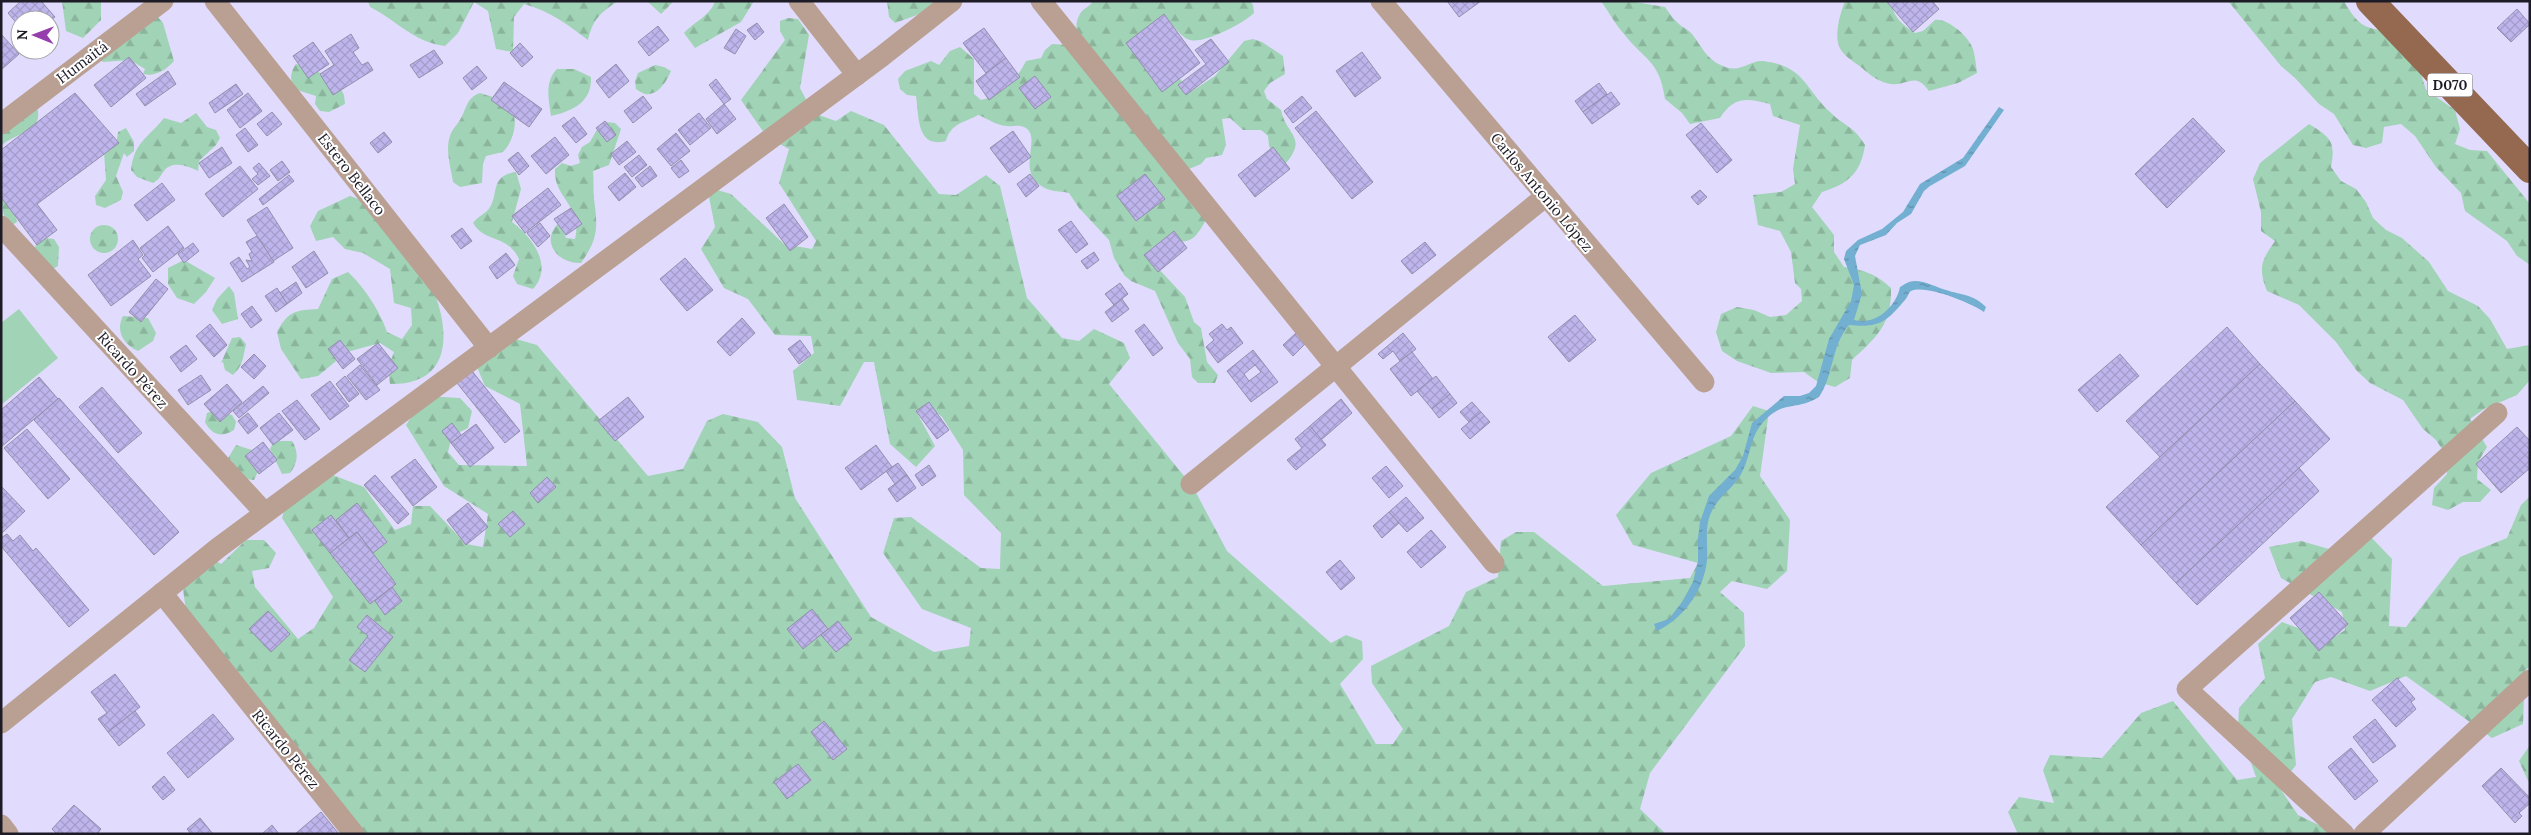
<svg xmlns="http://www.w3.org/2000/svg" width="2531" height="835" viewBox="0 0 2531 835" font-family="Lora,serif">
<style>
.forest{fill:url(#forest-firs)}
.pitch{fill:#a1d3b6}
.water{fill:url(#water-ripples)}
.building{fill:url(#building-cross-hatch);stroke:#938fad;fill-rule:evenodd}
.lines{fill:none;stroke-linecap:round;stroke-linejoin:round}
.minor{stroke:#b9a092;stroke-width:21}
.primary{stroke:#94694f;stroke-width:28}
.labels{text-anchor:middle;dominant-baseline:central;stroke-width:4;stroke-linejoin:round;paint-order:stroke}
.shield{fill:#fff;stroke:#615f67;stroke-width:1}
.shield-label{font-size:14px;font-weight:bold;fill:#1d1b26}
.street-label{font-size:15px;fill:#1d1b26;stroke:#fff}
</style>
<defs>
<pattern id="forest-firs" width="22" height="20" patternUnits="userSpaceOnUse" patternTransform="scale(1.25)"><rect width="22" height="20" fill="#a1d3b6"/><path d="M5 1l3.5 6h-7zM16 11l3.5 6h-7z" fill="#8ab59c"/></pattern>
<pattern id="water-ripples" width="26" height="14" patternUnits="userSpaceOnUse" patternTransform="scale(1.25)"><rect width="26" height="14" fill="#72afd0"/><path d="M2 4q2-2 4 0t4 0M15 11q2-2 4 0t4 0" fill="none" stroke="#5d8ea9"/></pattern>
<pattern id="building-cross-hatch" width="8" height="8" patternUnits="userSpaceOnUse" patternTransform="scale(1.25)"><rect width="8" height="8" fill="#bfb5ed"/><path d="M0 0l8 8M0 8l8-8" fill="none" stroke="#a49bcb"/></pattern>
</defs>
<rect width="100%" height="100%" fill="#e1dcfd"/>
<g class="forest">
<polygon points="62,1 101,1 101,20 83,38 66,31"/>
<path d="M368,1H618C600,13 593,19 588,40C568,25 550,11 524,4L514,17L513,52L496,49L488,11L474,2L458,33L445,46C413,42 398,21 370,7Z"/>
<polygon points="647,1 674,1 661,14"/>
<path d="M715,1H754L741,22L695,48L684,33C694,22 711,15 715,1Z"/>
<polygon points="887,1 936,1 928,11 895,23 889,17"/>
<path d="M1093,1H1250L1253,5L1254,13C1244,23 1204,44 1190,40C1182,38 1176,28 1169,22L1172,78L1180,79L1192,91L1215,76L1244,41L1253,39L1262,42L1283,56L1285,74L1270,83L1264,91L1267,99L1281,110C1286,135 1308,137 1286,163L1278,162L1269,146L1268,136L1261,130H1243L1230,118L1222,119L1226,145L1222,155L1206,158L1201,164L1184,171L1206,220C1194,241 1190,245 1166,239L1151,249L1156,266L1185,297L1194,322L1201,328L1207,362L1218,375L1215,383H1198L1192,377L1190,359L1178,343L1155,291L1131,281L1124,275L1114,258L1109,240L1079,208L1069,193C1062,191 1056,192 1050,190C1011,176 1043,140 1026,128C1019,124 1013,127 1007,126C995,125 989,119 978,115C964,123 951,123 946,141C916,149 919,115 916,96L907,95L900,89L898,79L905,71L931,61L939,65L950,51L960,47L974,59V94L981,100C1004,94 1015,82 1026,61L1041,58L1045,50L1052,44L1070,45C1083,29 1072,30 1079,16C1082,8 1089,8 1093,1Z"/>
<path d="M1601,1H1629L1665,7C1669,12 1672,18 1677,22C1681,27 1688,29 1692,34C1702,47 1707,60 1723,66C1740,74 1749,60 1763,61C1805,66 1804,88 1830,112C1845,127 1853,125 1865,145C1861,173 1848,184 1822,192L1812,207L1834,235V252L1844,267C1864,270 1876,274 1891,288C1892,324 1877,337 1852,360L1850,378L1835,387L1818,382L1804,372L1771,373L1737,361L1722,351L1716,332L1721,314L1737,307L1754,310L1770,317L1786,315L1802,301L1801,289L1795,283L1791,252L1780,231L1758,225L1753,195L1781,192L1795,184L1793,169L1800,125L1773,116L1770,104C1747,98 1734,96 1720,118L1690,124L1682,113L1665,99C1659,59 1645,61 1624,34C1615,24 1609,12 1601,1Z"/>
<path d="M1845,1H1892C1892,17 1903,25 1915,33L1923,31L1935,20C1948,18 1969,37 1973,49C1975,56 1976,65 1977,73L1958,83L1929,91C1915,71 1908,86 1891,84C1880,83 1870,75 1862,68C1856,63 1845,57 1841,50C1833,37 1840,14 1845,1Z"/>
<path d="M2228,1H2344C2357,24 2363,29 2390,31L2416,58L2426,90L2455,110L2460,129L2455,144L2470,150L2487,151L2530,204V265L2517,256L2507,241L2465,211L2461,193L2436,167L2415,136L2401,124L2384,127L2382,143L2366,148L2353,145L2334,114L2319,104L2295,78L2281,66Z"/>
<path d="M157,16L163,23L174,61C166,70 155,77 143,74L145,69L130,60L103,62L96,57Z"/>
<polygon points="788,18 798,19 809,35 800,88 813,113 836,121 851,111 884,125 939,194 956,195 986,175 1000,186 1027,298 1062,338 1079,341 1094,329 1124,343 1130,358 1109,384 1193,487 1227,551 1331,643 1346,635 1362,641 1363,659 1340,684 1376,744 1393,744 1403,729 1372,683 1371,666 1449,626 1466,592 1498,577 1501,541 1516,532 1534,532 1603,586 1690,578 1698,563 1633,545 1616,515 1651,473 1731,436 1753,406 1769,411 1760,476 1790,520 1787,571 1767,589 1732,581 1720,592 1744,613 1745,646 1650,773 1640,809 1666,834 355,834 187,618 182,582 205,555 221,564 246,540 264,540 276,553 269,568 252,571 255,587 298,639 314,628 333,597 282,518 287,500 330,474 364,487 395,530 411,524 413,506 430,506 466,544 483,547 488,514 444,486 406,425 425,396 460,398 472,411 468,428 452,436 448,452 459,465 527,466 520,404 485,386 477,367 498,334 537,345 648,476 683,469 707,421 723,414 758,422 782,447 795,498 871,617 934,652 969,646 971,628 922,609 883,553 894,518 911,517 981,568 1000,569 1001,533 964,495 963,450 942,417 928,405 916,411 935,446 916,467 890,444 874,362 864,362 840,406 797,400 793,371 814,353 811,336 775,335 748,299 724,288 701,249 715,227 707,187 731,194 784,244 812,249 816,241 779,183 789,149 767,137 741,100 785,40 780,31 780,21"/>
<path d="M296,64L312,68L328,78L336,79L344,95L345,104L329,112L320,111L315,104L316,96L294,89C290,79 290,73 296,64Z"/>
<path d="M655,65L664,67L671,71C667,81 658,96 645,94C642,93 639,91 636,89L635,81L638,73Z"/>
<path d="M557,69H574L591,77C592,102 573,111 551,116C549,99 544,82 557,69Z"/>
<path d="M480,93C488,96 501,98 507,104C521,116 514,141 503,152L486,156L483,164L482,183L460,187L453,182C451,168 445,150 450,136C452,129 457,125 460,120C467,108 466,98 480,93Z"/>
<path d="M37,107C45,132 14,133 1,146V128Z"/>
<path d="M196,113L207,127L216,130L220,138L216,145L199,161L198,171C188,166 172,160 164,171C160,176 159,180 153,183L137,177L131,170C134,142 149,137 164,118L181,123Z"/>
<path d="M606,122L615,123L621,129L609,165L593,171C594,180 593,190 594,199C598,228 598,239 581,263C557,264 539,240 560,222L566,238L575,239C583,205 553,198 555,169L562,163L571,166L580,163L578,155L582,147L590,142L599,126Z"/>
<path d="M2309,124C2330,137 2336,141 2331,167L2341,181L2356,189L2366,202L2373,218L2386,230L2402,238L2429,262L2448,291L2478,306L2490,319L2507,349L2530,345V380L2517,395L2484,409L2470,419L2487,447L2478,462L2477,479L2491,490L2480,502H2463L2448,510L2432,505L2434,488L2447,474L2446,455L2436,440L2423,429L2403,400L2370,383L2357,371L2336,342L2299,305L2267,291C2258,268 2261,261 2275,241L2261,231V212L2253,179L2260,163Z"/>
<path d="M126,128L134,142V151L127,157L124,153L116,176L123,192L121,200L105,208L96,205L95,196L106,180L104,153C114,148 117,143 118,132Z"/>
<path d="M1,168L17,222L9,227C0,215 1,185 1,168Z"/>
<path d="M516,172L521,189L512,222C532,237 554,266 533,289L517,284L513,276L519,259C507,234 485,243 473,223C477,217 483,215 488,210C500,196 488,176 516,172Z"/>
<path d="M350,196C355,198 363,200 368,203C377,211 420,263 426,274C449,318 460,385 390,384L388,368L394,352L380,343L347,352L318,376L301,379L281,349L277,332C288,311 296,310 318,309L332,279L348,272C364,287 380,311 387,332L402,339L412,325L411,308L394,303L390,269L363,253L345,249L333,237L316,241L310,226L318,211Z"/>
<circle cx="104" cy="239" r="14"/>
<polygon points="45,238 54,239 59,247 58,266 51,270 34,250 37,242"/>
<polygon points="184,260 215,278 206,292 194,304 177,298 168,284 168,268"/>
<polygon points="229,286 234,293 238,319 222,324 212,310 217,299"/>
<path d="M123,316L148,318L156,333L153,341L138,351C124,345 115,331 123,316Z"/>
<path d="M240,337L246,344C243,357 243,366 233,375L225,370L223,362L221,363L232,338Z"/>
<path d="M215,410L232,415L236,422L234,430C221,438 212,435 205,422L207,413Z"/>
<path d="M274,441H292C299,452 298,463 290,473L282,474L270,449Z"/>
<polygon points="236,445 252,450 261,465 254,480 237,478 232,461 227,460"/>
<polygon points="2530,496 2530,667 2525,670 2523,724 2492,738 2406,676 2370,691 2331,677 2315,682 2292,719 2296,765 2279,787 2298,815 2331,831 2331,834 2018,834 2008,812 2019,797 2054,803 2043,770 2050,755 2102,758 2141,713 2173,701 2237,780 2256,777 2238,726 2239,708 2265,678 2258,644 2282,622 2330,640 2345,630 2342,612 2281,578 2269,547 2301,541 2336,551 2367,533 2392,559 2389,626 2406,627 2460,557 2507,538 2521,505"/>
<polygon points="2530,745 2530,785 2519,761"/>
</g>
<polygon class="pitch" points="19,309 58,358 1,405 1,323"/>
<path class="water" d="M1999,107L2004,110L1965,166L1930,186L1924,191L1911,214L1897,223L1886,235L1860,245L1855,256L1862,294L1854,320C1875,326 1896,307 1900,287C1905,284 1909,281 1915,281C1926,281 1935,287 1946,290C1961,295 1973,294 1986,307L1984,312C1971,303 1926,284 1911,291C1908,293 1908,297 1905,300C1886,322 1880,328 1849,325C1831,346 1834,375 1819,397C1795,412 1782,398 1760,426C1749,441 1750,460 1740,476C1730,492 1716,497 1709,518C1705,532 1708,546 1707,560C1704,590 1684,618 1657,631L1654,624L1669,619L1682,602L1693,582L1698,561V538L1700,522L1709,496L1735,470L1743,456L1752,423L1784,396H1800L1809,393L1816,386L1829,339L1851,301L1854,285L1844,259L1846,251L1858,240L1882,229L1903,212L1920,184L1963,158Z"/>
<g class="building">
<polygon points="21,1 41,1 55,17 50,21 20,20 20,27 8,13"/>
<polygon points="1447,1 1481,1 1459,17"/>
<polygon points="1932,1 1939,9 1913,32 1887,2"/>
<polygon points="2517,9 2530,24 2511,42 2497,28"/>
<polygon points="1164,14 1200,63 1162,92 1126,43"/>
<polygon points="757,23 764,32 755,40 747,30"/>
<polygon points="658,26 669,40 649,56 638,42"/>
<polygon points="984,28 1006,58 986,73 963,43"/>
<polygon points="736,29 746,36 735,54 724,48"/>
<polygon points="1,34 19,54 1,70"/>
<polygon points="351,34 359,48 353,52 362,65 368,62 373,70 333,95 320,74 334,65 325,51"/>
<polygon points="1211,39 1229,62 1186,95 1178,85 1206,64 1195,50"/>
<polygon points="313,42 329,64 308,78 293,56"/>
<polygon points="520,43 533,57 522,67 510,53"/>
<polygon points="434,50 443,63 419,78 410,65"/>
<polygon points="1362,52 1381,78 1355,97 1336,71"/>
<polygon points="129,57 146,78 111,107 94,85"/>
<polygon points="1006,58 1020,77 989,100 976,81"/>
<polygon points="616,64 629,81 609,98 596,81"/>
<polygon points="477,66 487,78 472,90 463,78"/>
<polygon points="168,71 176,84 145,106 136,94"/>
<polygon points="1035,76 1051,97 1035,109 1019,88"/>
<polygon points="716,79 731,99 724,104 709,85"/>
<polygon points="504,82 542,109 529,127 491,100"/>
<polygon points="1599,83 1607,94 1583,112 1575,101"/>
<polygon points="236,84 243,94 215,113 209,103"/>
<polygon points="1611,92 1620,104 1592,124 1583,112"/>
<polygon points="75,93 119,143 37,204 57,230 37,245 1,197 1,150"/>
<polygon points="248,93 262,111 240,128 227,110"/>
<polygon points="643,96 652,108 633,123 624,111"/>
<polygon points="1302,96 1312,108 1293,123 1284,111"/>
<polygon points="724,104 736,119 717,134 706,119"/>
<polygon points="1316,111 1373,182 1352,199 1295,128"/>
<polygon points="272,112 282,124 267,136 257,124"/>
<polygon points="699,113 711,128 690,145 678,130"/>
<polygon points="574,117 587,134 576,143 562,126"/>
<polygon points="2193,118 2225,151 2167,208 2135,174"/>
<polygon points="605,121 616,135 607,142 596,128"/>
<polygon points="1701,123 1732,160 1717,173 1686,135"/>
<polygon points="245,128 258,145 248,152 236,135"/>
<polygon points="1013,131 1031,157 1009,173 990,148"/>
<polygon points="384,132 392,142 378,153 370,143"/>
<polygon points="676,133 690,151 671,166 657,149"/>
<polygon points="555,137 569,155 546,174 531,156"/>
<polygon points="627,141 636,152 619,165 611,154"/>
<polygon points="222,147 232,163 209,178 199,163"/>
<polygon points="1273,147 1290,169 1255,197 1238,175"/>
<polygon points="518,152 529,166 519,175 508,160"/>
<polygon points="639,155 647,165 632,177 624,167"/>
<polygon points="681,160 689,171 679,178 671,168"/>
<polygon points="282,161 290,172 278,181 270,170"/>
<polygon points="259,163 270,176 258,185 252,179 258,174 253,168"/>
<polygon points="240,166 258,189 223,217 205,194"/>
<polygon points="650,166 657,176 642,187 635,178"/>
<polygon points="625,173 636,187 619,201 608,187"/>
<polygon points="1030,174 1039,186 1026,197 1017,184"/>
<polygon points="1145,174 1165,199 1136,221 1117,196"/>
<polygon points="289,175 294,181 263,205 259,199"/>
<polygon points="162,183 175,200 147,221 134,205"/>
<polygon points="548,188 561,205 525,233 512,216"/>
<polygon points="1700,190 1707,197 1698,205 1691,197"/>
<polygon points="784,204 808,237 790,251 766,218"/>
<polygon points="267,207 293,248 273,261 247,220"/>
<polygon points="571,208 582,224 566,235 554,219"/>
<polygon points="1071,221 1088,244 1076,253 1058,230"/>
<polygon points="540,223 550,236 538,247 527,233"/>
<polygon points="168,226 184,248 153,272 142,258 145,255 140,248"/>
<polygon points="462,228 472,241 461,249 451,236"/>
<polygon points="1174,231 1187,248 1158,272 1144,255"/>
<polygon points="257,236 274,262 242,282 230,263 239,257 247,269 250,267 246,260 252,261 249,254 252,252 246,242"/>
<polygon points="133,240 143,255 138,259 151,276 111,306 88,275"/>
<polygon points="1425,242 1436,255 1412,274 1401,261"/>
<polygon points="193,243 199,251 184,263 178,254"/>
<polygon points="314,251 328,273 306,288 292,267"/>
<polygon points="1094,252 1099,260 1087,269 1081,261"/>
<polygon points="506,253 515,265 497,279 489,267"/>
<polygon points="685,258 713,290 687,311 660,279"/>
<polygon points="156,279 168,289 141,322 129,312"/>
<polygon points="296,282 302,293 287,304 280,293"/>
<polygon points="1120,283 1128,294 1114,305 1105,294"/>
<polygon points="277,288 287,304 276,312 265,296"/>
<polygon points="1122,299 1129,309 1112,322 1105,312"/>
<polygon points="252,306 262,320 251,328 241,314"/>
<polygon points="1575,315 1596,340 1569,362 1548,337"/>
<polygon points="742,318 755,333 730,356 717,342"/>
<polygon points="210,324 227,345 214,357 196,336"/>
<polygon points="1144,324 1163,348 1153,356 1135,331"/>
<polygon points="1222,324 1227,330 1231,327 1243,343 1218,363 1206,347 1214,340 1209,334"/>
<polygon points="2227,327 2260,364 2160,457 2126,421"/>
<polygon points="1296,333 1306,343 1293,356 1283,345"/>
<polygon points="1403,333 1416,349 1400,361 1393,351 1383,359 1378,354"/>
<polygon points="340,340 355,359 343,369 328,349"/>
<polygon points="800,340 811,355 799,364 788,349"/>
<polygon points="378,343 398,368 377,385 357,359"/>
<polygon points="186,345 197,359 181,372 170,357"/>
<path d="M1253,350L1278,382L1251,402L1227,371ZM1255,365L1261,372L1249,381L1244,374Z"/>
<polygon points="1412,352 1433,379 1411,396 1390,369"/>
<polygon points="254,354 266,366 254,379 241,367"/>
<polygon points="2120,354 2139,376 2097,412 2078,390"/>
<polygon points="2260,364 2295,401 2141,545 2106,507"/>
<polygon points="360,365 380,390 366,400 347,376"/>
<polygon points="472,371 520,431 505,443 457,383"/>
<polygon points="201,375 211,390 188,405 178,390"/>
<polygon points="345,376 359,394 349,402 336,384"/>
<polygon points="1436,376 1450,394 1432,409 1417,391"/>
<polygon points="39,377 58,399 1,447 1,410"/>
<polygon points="330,381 349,406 330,420 311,395"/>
<polygon points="227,384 242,402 220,422 204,404"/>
<polygon points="263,386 269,393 239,418 233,411"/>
<polygon points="102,387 142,433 118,453 79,407"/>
<polygon points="1450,394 1457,403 1439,418 1432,409"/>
<polygon points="628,397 644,417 615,441 598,421"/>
<polygon points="59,398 179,532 154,555 34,420"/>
<polygon points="1341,399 1352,413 1321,440 1310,426"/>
<polygon points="297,400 320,429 305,440 282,411"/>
<polygon points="2295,401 2330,439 2176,583 2141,545"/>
<polygon points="929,402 949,430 937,439 916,411"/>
<polygon points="1472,402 1481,412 1469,422 1460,412"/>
<polygon points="1481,412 1490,422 1470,439 1461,429"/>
<polygon points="248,413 258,426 248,434 238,421"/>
<polygon points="279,413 293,430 273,445 260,428"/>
<polygon points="452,423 461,435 451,443 442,431"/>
<polygon points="476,424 494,448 470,467 451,443"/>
<polygon points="1310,426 1326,445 1296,470 1287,460 1302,448 1295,439"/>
<polygon points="2517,427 2530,441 2530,468 2501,493 2476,464"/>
<polygon points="27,429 70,479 48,499 4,448"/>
<polygon points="263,442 277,460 259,474 245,456"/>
<polygon points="876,445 892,467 861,490 845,468"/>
<polygon points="415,459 437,487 413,506 391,477"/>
<polygon points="898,463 907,475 895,484 886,471"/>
<polygon points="929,465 936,476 922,486 915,475"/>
<polygon points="1386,466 1403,486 1389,498 1372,478"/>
<polygon points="2299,468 2319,491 2197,605 2176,583"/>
<polygon points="375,475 409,514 398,524 364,485"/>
<polygon points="907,475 916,488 897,502 888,489"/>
<polygon points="547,477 556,487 538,503 530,493"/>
<polygon points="1,486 25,511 2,533 1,532"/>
<polygon points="1406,497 1424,518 1407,532 1389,512"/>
<polygon points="357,503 387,542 373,553 357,532 349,538 336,520"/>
<polygon points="468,503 488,527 466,545 447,520"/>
<polygon points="513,511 525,524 510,537 498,524"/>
<polygon points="1389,512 1399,523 1382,538 1373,526"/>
<polygon points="331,515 349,538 330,553 312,530"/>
<polygon points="1431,530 1446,547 1421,568 1407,552"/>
<polygon points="357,532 396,584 370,604 330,553"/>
<polygon points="7,534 13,541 20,535 33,551 36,548 89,610 69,627 1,546 1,538"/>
<polygon points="1340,560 1355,578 1341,590 1326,572"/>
<polygon points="392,587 402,601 385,615 375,601"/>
<polygon points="2319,592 2348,624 2319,651 2290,618"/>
<polygon points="812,609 828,629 803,649 787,629"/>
<polygon points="268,611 290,634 271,652 249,629"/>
<polygon points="367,615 393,637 365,672 349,660 368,636 357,627"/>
<polygon points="838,621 852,639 836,652 821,635"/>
<polygon points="115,674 140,707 108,732 98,719 107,713 91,692"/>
<polygon points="2397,678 2415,699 2411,702 2416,709 2396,727 2372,700"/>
<polygon points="135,711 145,725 119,746 108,732"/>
<polygon points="213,714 234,739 188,778 167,753"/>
<polygon points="2375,719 2396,746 2373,763 2353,737"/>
<polygon points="824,721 847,749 833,760 811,732"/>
<polygon points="2351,748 2378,781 2355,800 2328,767"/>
<polygon points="798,764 811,780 787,799 774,782"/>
<polygon points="2501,768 2530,798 2530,803 2519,813 2522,816 2515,823 2482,786"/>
<polygon points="164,776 175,790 163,800 152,787"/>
<polygon points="74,805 101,829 97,834 57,834 52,829"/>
<polygon points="321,812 339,834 295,834"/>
<polygon points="200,818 213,834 191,834 187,829"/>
<polygon points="272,825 279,834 262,834"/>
</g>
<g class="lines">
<g class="minor">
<polyline points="215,1 489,348"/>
<polyline points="799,1 857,75"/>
<polyline points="1041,1 1494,563"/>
<polyline points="1381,1 1704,382"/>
<polyline points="1,124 163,1"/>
<polyline points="1,226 265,513"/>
<polyline points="1191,484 1546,196"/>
<polyline points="162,593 354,834"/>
<polyline points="1,723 218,548 881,57 952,1"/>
<polyline points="1,825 8,834"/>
<polyline points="2344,834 2187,689 2497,413"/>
<polyline points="2364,834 2530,680"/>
</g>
<polyline class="primary" points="2370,1 2530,169"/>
</g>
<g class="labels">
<rect class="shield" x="2427.5" y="73.5" width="45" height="23" rx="4"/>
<g class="shield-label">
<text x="2450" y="85">D070</text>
</g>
<g class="street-label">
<text transform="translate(82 62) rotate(-37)">Humaitá</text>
<text transform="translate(352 174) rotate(52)">Estero Bellaco</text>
<text transform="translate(1542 192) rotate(50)">Carlos Antonio López</text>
<text transform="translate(133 370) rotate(48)">Ricardo Pérez</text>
<text transform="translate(286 749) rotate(51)">Ricardo Pérez</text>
</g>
</g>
<rect width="2531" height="835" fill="none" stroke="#1d1b26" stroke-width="5"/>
<g transform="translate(35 35) rotate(271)"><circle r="24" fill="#ffffff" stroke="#a5a4a8"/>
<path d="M0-4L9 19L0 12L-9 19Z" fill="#963fac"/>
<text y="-8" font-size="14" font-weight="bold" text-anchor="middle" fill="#1d1b26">N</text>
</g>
</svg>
